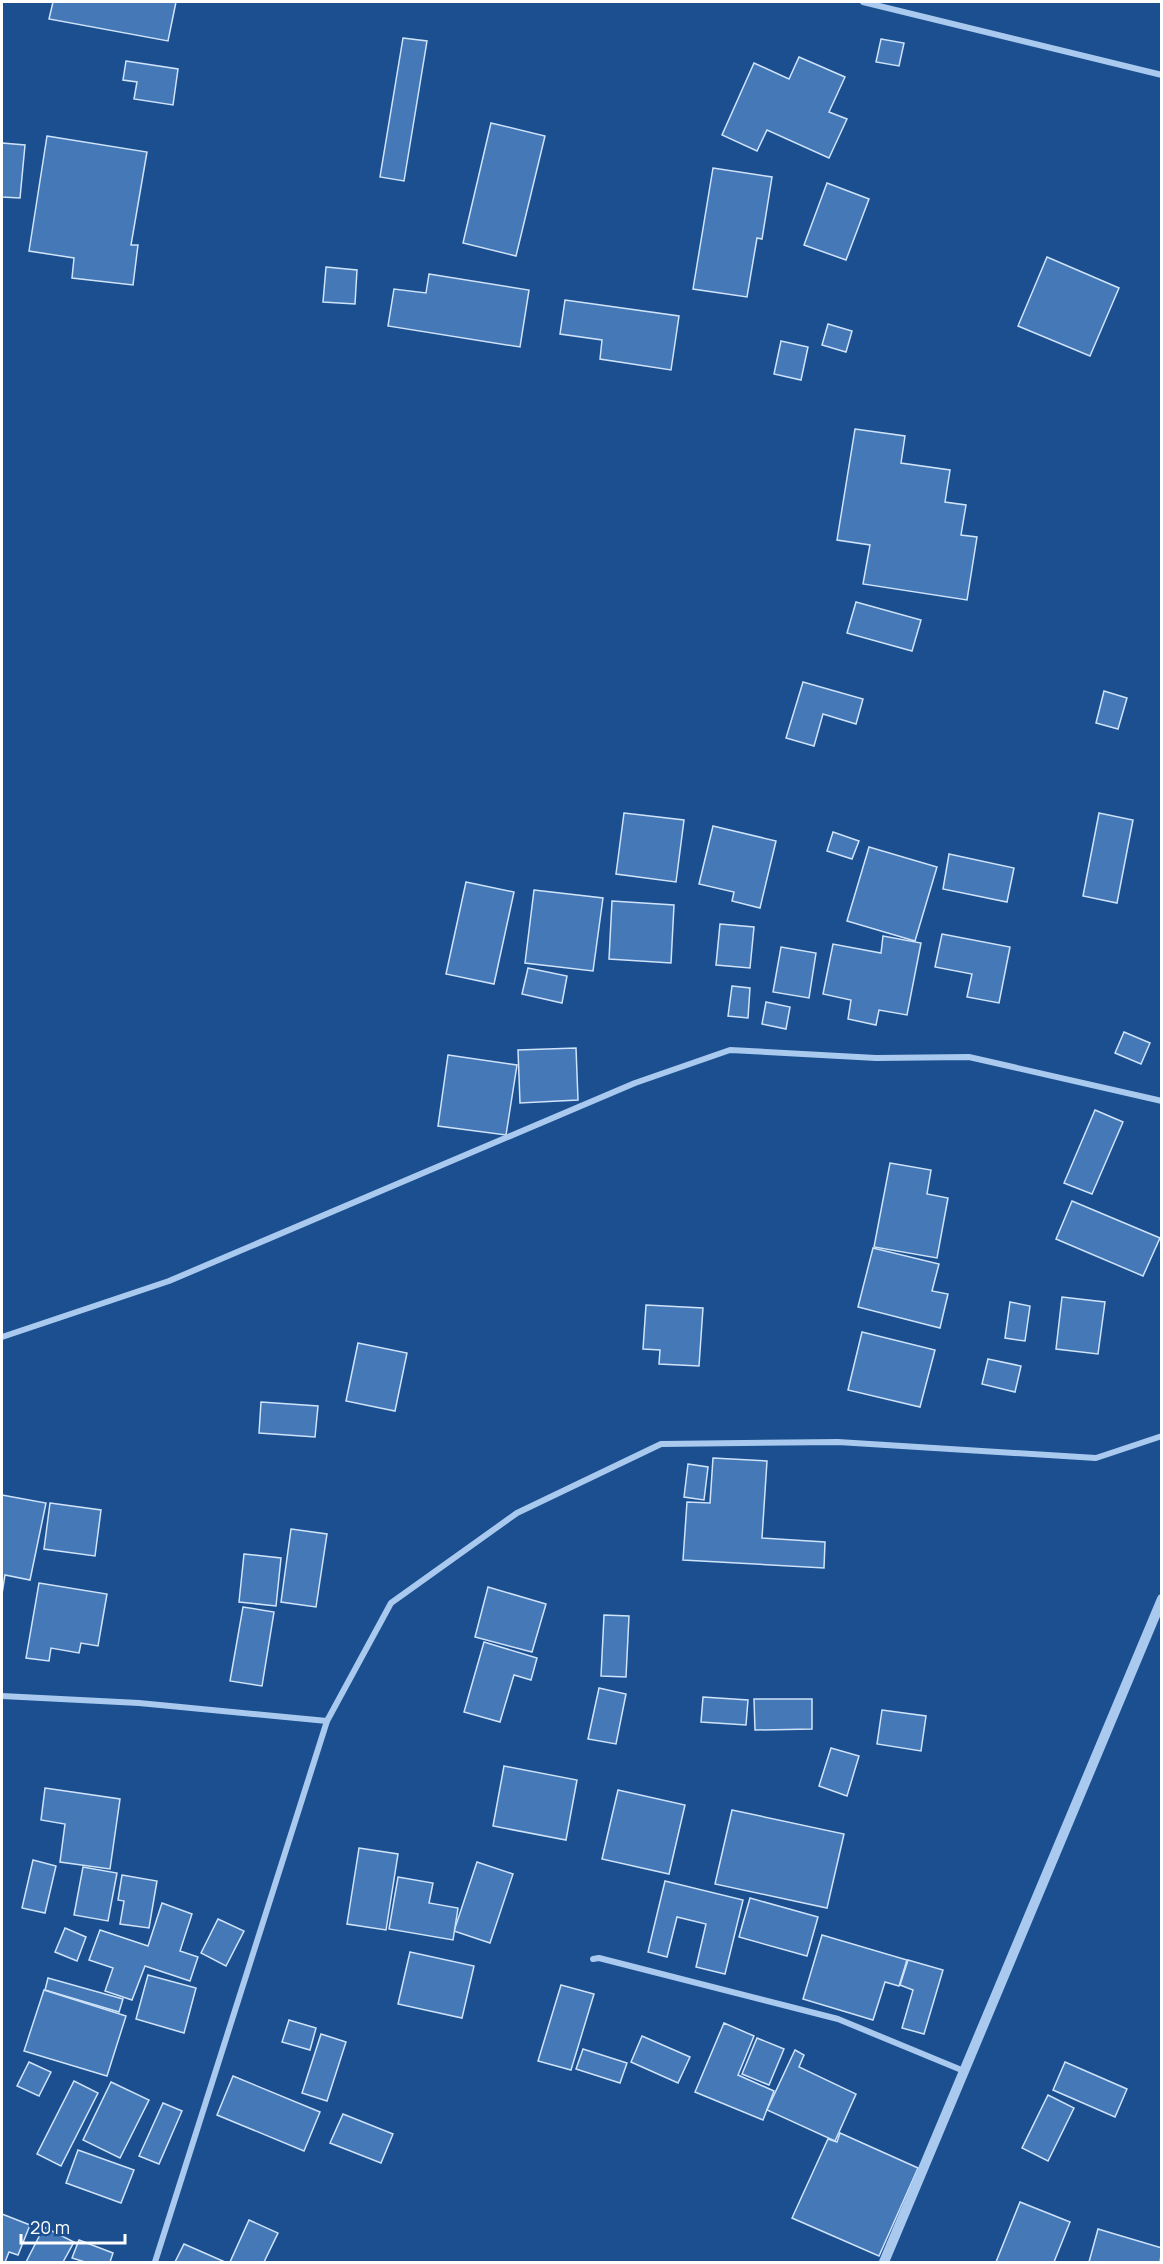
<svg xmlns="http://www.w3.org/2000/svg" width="1163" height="2264" viewBox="0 0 1163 2264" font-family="Manrope,sans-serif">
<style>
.building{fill:#4478b7;stroke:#cfe3fa;stroke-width:1.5}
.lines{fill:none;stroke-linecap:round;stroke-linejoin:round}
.minor{stroke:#a9c9ee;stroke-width:6}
.tertiary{stroke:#a9c9ee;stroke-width:10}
</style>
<rect width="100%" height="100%" fill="#1b4f8f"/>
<g class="building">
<polygon points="53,2 176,2 168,41 49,19"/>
<polygon points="403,38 427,41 404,181 380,177"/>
<polygon points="881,39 904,43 899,66 876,62"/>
<polygon points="799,57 845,77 829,112 847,119 829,158 767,130 757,151 722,135 754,63 789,79"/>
<polygon points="126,61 178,69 173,105 134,99 137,82 123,80"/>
<polygon points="491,123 545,136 516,256 463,243"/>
<polygon points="47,136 147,152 131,245 138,245 133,285 72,278 74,258 29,251"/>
<polygon points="2,143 25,145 20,198 2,197"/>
<polygon points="713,168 772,177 762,239 757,238 747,297 693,289"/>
<polygon points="827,183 869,199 846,260 804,245"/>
<polygon points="1047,257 1119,288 1090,356 1018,326"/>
<polygon points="326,267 357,270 355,304 323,302"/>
<polygon points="429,274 529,290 520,347 388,326 394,289 426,293"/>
<polygon points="565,300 679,316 671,370 600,359 602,340 560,334"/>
<polygon points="828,324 852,331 846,352 822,345"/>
<polygon points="781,341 808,347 801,380 774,374"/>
<polygon points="855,429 905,436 901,463 950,470 945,502 966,505 961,535 977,537 967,600 863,584 870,545 837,540"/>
<polygon points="856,602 921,620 912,651 847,633"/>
<polygon points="803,682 863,699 856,724 823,714 814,746 786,738"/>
<polygon points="1104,691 1127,698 1118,729 1096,723"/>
<polygon points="624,813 684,820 676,882 616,874"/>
<polygon points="1099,813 1133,820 1117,903 1083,896"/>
<polygon points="713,826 776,841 760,908 732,901 734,892 699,884"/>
<polygon points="833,832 859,841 852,859 827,851"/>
<polygon points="869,847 937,867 915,941 847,921"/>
<polygon points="949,854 1014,868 1007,902 943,889"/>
<polygon points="466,882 514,892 494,984 446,974"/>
<polygon points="534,890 603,898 593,971 525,963"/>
<polygon points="612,901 674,905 671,963 609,959"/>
<polygon points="720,924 754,927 750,968 716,965"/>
<polygon points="942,934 1010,947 999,1003 967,997 972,974 935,967"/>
<polygon points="883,936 921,943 907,1015 879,1010 876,1025 848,1019 851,1000 823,994 833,944 881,953"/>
<polygon points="781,947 816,953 809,998 773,992"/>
<polygon points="528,968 567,976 562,1003 522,994"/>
<polygon points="732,986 750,988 748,1018 728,1016"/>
<polygon points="766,1002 790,1007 786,1029 762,1024"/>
<polygon points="1124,1032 1150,1043 1141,1064 1115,1053"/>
<polygon points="576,1048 578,1100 520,1103 518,1050"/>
<polygon points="448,1055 517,1065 506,1135 438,1126"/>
<polygon points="1095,1110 1123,1122 1092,1194 1064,1183"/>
<polygon points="890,1163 931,1170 927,1194 948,1198 937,1258 874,1247"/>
<polygon points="1072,1201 1160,1238 1143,1276 1056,1239"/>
<polygon points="873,1248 939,1264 932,1291 948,1294 940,1328 858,1307"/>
<polygon points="1062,1297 1105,1302 1098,1354 1056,1349"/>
<polygon points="1010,1302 1030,1306 1025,1341 1005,1338"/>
<polygon points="646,1305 703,1308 699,1366 659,1364 660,1350 643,1349"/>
<polygon points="862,1332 935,1350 920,1407 848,1390"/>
<polygon points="358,1343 407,1353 395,1411 346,1401"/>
<polygon points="988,1359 1021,1366 1015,1392 982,1384"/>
<polygon points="261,1402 318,1406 315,1437 259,1433"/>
<polygon points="713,1458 767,1461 762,1538 825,1542 824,1568 683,1560 687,1502 710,1503"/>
<polygon points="688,1464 708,1467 704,1500 684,1497"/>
<polygon points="2,1495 46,1503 30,1580 5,1575 2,1594"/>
<polygon points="50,1503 101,1510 95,1556 44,1549"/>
<polygon points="291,1529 327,1534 316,1607 281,1602"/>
<polygon points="244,1554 281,1558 276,1606 239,1602"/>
<polygon points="39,1583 107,1594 98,1646 81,1643 79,1653 51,1648 49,1661 26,1658"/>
<polygon points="488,1587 546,1604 532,1652 475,1637"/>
<polygon points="243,1607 274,1612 262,1686 230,1681"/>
<polygon points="604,1615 629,1616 626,1677 601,1676"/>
<polygon points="484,1642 537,1658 531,1680 514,1675 500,1722 464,1712"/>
<polygon points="599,1688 626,1694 616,1744 588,1739"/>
<polygon points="703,1697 748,1700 746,1725 701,1722"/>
<polygon points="754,1699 812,1699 812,1729 755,1730"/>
<polygon points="882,1710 926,1716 921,1751 877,1744"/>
<polygon points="831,1748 859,1756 847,1796 819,1786"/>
<polygon points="504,1766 577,1780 566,1840 493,1826"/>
<polygon points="45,1788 120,1799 110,1869 60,1862 65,1824 41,1820"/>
<polygon points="618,1790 685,1805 669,1874 602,1859"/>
<polygon points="732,1810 844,1834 827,1908 715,1884"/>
<polygon points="359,1848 398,1854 386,1930 347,1924"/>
<polygon points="33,1860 56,1866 45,1913 22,1908"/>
<polygon points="477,1862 513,1874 490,1943 454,1931"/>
<polygon points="83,1867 117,1873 108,1921 74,1915"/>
<polygon points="122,1875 157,1881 149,1928 120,1924 124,1901 118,1900"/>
<polygon points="398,1877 433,1883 429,1903 458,1908 453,1940 389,1929"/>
<polygon points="665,1881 743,1900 725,1974 696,1967 706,1924 677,1917 667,1957 648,1952"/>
<polygon points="750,1898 818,1917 807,1956 739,1937"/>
<polygon points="162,1903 192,1914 180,1951 198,1957 190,1981 145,1966 132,2000 105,1991 113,1968 89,1960 100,1930 148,1946"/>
<polygon points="218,1919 244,1931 226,1966 201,1953"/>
<polygon points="65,1928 86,1937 77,1961 55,1952"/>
<polygon points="822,1935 907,1960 899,1986 885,1982 873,2020 803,1999"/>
<polygon points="410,1952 474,1966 462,2018 398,2004"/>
<polygon points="908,1960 943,1970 924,2034 902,2028 913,1990 900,1985"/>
<polygon points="148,1975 196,1988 184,2033 136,2019"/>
<polygon points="48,1978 123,1999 119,2012 45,1990"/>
<polygon points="561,1985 594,1994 571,2070 538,2061"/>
<polygon points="44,1990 126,2016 107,2076 24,2051"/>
<polygon points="289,2020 316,2028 310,2050 282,2042"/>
<polygon points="724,2023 754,2036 738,2075 774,2091 763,2120 695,2092"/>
<polygon points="321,2034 346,2042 327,2101 302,2093"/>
<polygon points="642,2036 690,2057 678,2083 631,2062"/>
<polygon points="757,2038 784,2049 769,2085 742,2074"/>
<polygon points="583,2049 627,2063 620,2083 576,2069"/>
<polygon points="795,2050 804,2055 799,2067 856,2094 835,2141 767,2110"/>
<polygon points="29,2062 51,2072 39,2096 17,2086"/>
<polygon points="1065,2062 1127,2089 1115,2117 1053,2090"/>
<polygon points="233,2076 320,2112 304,2151 217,2115"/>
<polygon points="74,2081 98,2093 61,2166 37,2154"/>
<polygon points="111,2082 149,2100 120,2158 83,2140"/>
<polygon points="1048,2095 1074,2108 1048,2161 1022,2148"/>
<polygon points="163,2103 182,2111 159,2164 139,2156"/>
<polygon points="343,2114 393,2134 381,2163 330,2143"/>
<polygon points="840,2133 918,2168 879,2256 792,2218 828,2139 837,2142"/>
<polygon points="78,2150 134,2170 121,2203 66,2183"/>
<polygon points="1020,2202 1070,2222 1054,2262 996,2262"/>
<polygon points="2,2214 30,2225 18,2255 9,2252 5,2262 2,2262"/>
<polygon points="249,2220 278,2233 264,2262 230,2262"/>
<polygon points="44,2227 74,2242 63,2262 26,2262"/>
<polygon points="1098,2229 1162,2248 1160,2262 1089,2262"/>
<polygon points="79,2240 113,2253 110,2262 85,2262 72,2258"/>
<polygon points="184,2244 225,2262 175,2262"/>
</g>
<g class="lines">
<g class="minor">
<polyline points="863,2 1162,75"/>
<polyline points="2,1337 169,1281 635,1083 730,1050 876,1058 969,1057 1162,1101"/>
<polyline points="2,1696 139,1703 327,1721 391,1603 517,1513 661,1444 838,1442 1096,1458 1162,1436"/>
<polyline points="593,1959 599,1958 838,2019 964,2071"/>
<polyline points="155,2262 327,1721"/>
</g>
<polyline class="tertiary" points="884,2262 1162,1599"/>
</g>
<rect width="1163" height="2264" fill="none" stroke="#ffffff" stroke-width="6"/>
<path d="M21 2234v9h104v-9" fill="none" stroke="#ffffff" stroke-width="3"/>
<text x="30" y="2234" font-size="18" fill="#ffffff" stroke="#1b4f8f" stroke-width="4.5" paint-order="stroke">20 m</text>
</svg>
